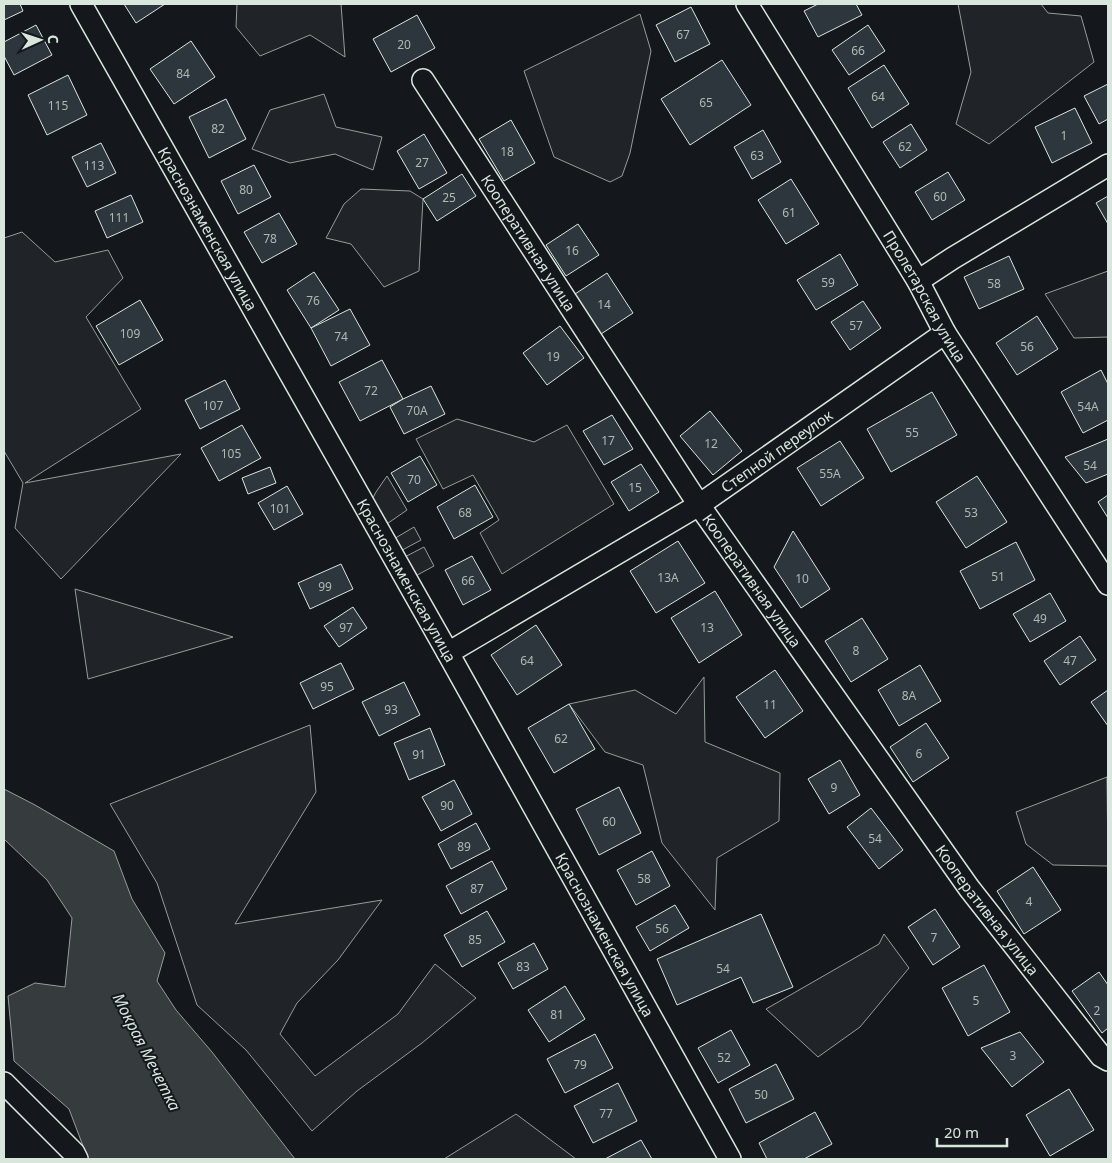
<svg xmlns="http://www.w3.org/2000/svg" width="1112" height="1163" viewBox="0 0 1112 1163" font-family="'Noto Sans',sans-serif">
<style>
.green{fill:#202428;stroke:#939e99}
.water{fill:#363b3e;stroke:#939e99}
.building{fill:#2c363c;stroke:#d8e6dc}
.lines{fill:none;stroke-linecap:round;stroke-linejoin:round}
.street-casing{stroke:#d8e6dc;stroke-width:24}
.street{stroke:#14181c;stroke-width:21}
.labels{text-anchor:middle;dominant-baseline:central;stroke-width:4;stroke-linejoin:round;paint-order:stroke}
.number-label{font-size:12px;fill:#adbab4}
.street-label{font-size:15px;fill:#d8e6dc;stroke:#14181c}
.water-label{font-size:16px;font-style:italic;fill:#d8e6dc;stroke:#14181c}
</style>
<rect width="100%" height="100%" fill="#14181c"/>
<g class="green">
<polygon points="237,4 341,4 345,57 310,35 260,56 236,27"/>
<polygon points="958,4 1041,4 1048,13 1081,16 1094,62 989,144 956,124 971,72"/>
<polygon points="640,14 651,51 630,153 622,176 610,182 554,157 524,71"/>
<polygon points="324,94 336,127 382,137 373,170 335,154 290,163 252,149 270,110"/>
<polygon points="361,189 410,191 423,199 419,271 384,287 351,244 326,238 344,204"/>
<polygon points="22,232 55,262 108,250 123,278 86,317 141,409 25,483 181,454 61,579 15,528 23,483 4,451 4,238"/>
<polygon points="1108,271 1108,337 1074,338 1045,294"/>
<polygon points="457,419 534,442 567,425 614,504 502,574 480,533 499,520 473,475 443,489 416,439"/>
<polygon points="387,476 407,510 381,528 368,507 376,492"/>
<polygon points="414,527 421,540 393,555 387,543"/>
<polygon points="424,547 434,566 408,580 397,561"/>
<polygon points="75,589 233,637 88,679"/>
<polygon points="704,677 705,742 780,773 779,821 717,858 715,910 662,843 643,765 605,752 569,704 635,690 676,714"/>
<polygon points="310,725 316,792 235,924 382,900 338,960 297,1003 280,1034 315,1076 398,1014 435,964 476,998 422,1043 357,1091 312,1131 246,1050 197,1005 157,883 110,804"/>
<polygon points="1107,777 1108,866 1053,865 1026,844 1016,812"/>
<polygon points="884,934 909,968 860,1027 818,1057 766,1009 879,944"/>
<polygon points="516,1114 576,1159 444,1159"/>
</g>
<polygon class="water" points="4,789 35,805 114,851 132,899 165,953 157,981 176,1010 212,1052 295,1159 88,1159 69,1109 14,1061 8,996 35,983 65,987 72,918 47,880 4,839"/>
<g class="building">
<polygon points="4,4 20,4 23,11 4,20"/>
<polygon points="124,4 165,4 136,23"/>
<polygon points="818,4 856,4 862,15 818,37 804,11"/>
<polygon points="691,7 710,44 675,62 656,25"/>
<polygon points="417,15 435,48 391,72 373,39"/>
<polygon points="36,25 52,55 14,75 4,56 4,42"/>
<polygon points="868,25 885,51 849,75 832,50"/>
<polygon points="191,41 215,77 174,104 150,69"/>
<polygon points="722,60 751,105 690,145 661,99"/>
<polygon points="884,65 909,104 872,128 848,88"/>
<polygon points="68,75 87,115 47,135 28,95"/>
<polygon points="1108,84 1108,119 1099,124 1084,96"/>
<polygon points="226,99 246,139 209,158 189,117"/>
<polygon points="1075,108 1092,143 1052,163 1035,127"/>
<polygon points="511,120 535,163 504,181 479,139"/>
<polygon points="911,124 927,150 900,168 883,142"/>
<polygon points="763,130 781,162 752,179 734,147"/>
<polygon points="424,134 447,173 419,189 397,151"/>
<polygon points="101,143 116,173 87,187 72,157"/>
<polygon points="254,165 271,197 238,214 221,181"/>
<polygon points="948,172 965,200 932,220 915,192"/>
<polygon points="462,174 476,196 437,221 423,199"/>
<polygon points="791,179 819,224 786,244 758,200"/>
<polygon points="131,195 143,222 107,238 95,211"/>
<polygon points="1108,196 1108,224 1096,203"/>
<polygon points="279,213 297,244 262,263 244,232"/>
<polygon points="578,224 599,255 566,276 546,245"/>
<polygon points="840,254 858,285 816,310 797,280"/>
<polygon points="1009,256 1024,289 979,309 964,277"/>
<polygon points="314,272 339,310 311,328 287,290"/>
<polygon points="607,273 633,313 601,334 575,294"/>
<polygon points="140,300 163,340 119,365 96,326"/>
<polygon points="863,301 881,328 850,350 831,322"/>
<polygon points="350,309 370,345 331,366 311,328"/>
<polygon points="1037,316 1058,349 1017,375 996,343"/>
<polygon points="560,326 584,358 547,385 523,353"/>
<polygon points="382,360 403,399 360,421 339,382"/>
<polygon points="1101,370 1108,384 1108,420 1083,433 1061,392"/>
<polygon points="225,380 240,409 200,429 185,400"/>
<polygon points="431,386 445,414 404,434 390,407 403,399"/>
<polygon points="932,392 957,435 891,472 867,429"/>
<polygon points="710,411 742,451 713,475 680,436"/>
<polygon points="612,415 633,449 604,465 583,431"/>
<polygon points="242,425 261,458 219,481 201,448"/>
<polygon points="1108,439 1108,474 1086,483 1065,457"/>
<polygon points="840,441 864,478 821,506 797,468"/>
<polygon points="420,456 437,485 408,502 391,473"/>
<polygon points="641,464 659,492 629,511 611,482"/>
<polygon points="270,467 276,483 248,494 242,478"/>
<polygon points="977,476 1007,522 966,548 936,502"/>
<polygon points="475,485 493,517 454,539 437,507"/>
<polygon points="287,486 303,514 274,530 258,503"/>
<polygon points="1108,495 1108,518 1098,502"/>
<polygon points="793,531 830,589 801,608 774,567"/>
<polygon points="678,541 705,583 656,613 630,571"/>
<polygon points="1016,542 1035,580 980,609 960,571"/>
<polygon points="472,556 491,590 463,605 445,570"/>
<polygon points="341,564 353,589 310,609 298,583"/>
<polygon points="715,591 742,635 699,663 671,618"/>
<polygon points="1050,593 1066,621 1030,642 1013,614"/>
<polygon points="353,607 367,628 339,647 324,626"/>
<polygon points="862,618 888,659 851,682 825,641"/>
<polygon points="536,625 562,665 517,695 491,655"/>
<polygon points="1080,636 1096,660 1060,685 1044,661"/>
<polygon points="341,663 354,689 313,709 300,683"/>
<polygon points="920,665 941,701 899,726 878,690"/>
<polygon points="775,670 803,711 765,738 736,697"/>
<polygon points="404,682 420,715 379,736 362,702"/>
<polygon points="1108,690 1108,726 1091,702"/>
<polygon points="569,704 595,749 554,773 528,728"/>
<polygon points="926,723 949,758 913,782 890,747"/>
<polygon points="430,728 445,765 409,780 394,743"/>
<polygon points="840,760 860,795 829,814 808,779"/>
<polygon points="454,780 472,814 441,831 422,797"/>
<polygon points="619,787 641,833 599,855 576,809"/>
<polygon points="871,808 903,850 879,869 847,827"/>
<polygon points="476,823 490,849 451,869 438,844"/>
<polygon points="652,851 670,886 636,905 617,870"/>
<polygon points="492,861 507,889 461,914 446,886"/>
<polygon points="1033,867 1061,910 1024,934 997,891"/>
<polygon points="675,905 689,928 650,951 636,927"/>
<polygon points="935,909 960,947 933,965 908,927"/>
<polygon points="487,911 505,942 462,967 444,935"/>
<polygon points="761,914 793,987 753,1003 741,977 677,1005 657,959"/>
<polygon points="534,943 548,969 513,989 498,963"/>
<polygon points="984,965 1010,1012 968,1036 942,988"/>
<polygon points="1099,972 1108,985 1108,1028 1102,1033 1072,991"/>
<polygon points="565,986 585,1019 549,1042 528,1010"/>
<polygon points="731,1030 750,1065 718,1083 698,1048"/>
<polygon points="1020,1032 1044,1062 1012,1087 981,1048"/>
<polygon points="595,1034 613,1068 565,1093 547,1059"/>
<polygon points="776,1064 794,1099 746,1123 729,1089"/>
<polygon points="618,1083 637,1121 593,1143 574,1106"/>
<polygon points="1069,1089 1094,1130 1050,1156 1026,1115"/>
<polygon points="815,1112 832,1144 804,1159 767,1159 759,1143"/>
<polygon points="641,1140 652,1159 605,1159"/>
</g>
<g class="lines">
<g class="street-casing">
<g id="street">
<path id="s1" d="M81,4L448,653L730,1159"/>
<path id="s2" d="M747,4L918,281L945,333L1108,584"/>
<path id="s3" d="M423,80L699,505L969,888L1101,1056L1108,1060"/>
<polyline points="918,281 953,258 1108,165"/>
<path id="s4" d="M448,653L699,505L945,333"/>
<polyline points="4,1083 74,1153 77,1159"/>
</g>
</g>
<use href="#street" class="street"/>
</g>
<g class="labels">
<g class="number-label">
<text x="683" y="34">67</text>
<text x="404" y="44">20</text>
<text x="858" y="50">66</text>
<text x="183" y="73">84</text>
<text x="878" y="96">64</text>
<text x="706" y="102">65</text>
<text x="58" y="105">115</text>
<text x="218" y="128">82</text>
<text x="1064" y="135">1</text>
<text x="905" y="146">62</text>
<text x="507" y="151">18</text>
<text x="757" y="155">63</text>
<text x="422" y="162">27</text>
<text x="94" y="165">113</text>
<text x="246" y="189">80</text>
<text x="940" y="196">60</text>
<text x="449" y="197">25</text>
<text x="789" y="212">61</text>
<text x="119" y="217">111</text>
<text x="270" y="238">78</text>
<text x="572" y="250">16</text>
<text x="828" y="282">59</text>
<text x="994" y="283">58</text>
<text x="313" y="300">76</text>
<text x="604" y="304">14</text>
<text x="856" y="325">57</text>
<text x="130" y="333">109</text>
<text x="341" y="336">74</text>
<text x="1027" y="346">56</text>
<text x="553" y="356">19</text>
<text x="371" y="390">72</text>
<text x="213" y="405">107</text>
<text x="1088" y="406">54А</text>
<text x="417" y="410">70А</text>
<text x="912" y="432">55</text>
<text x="608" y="440">17</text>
<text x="711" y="443">12</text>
<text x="231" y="453">105</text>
<text x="1090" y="465">54</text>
<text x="830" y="473">55А</text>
<text x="414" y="479">70</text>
<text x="635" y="487">15</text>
<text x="280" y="508">101</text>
<text x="465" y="512">68</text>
<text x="971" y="512">53</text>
<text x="998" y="576">51</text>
<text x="668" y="577">13А</text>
<text x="802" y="578">10</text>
<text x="468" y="580">66</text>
<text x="325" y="586">99</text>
<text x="1040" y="618">49</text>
<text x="346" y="627">97</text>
<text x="707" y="627">13</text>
<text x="856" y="650">8</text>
<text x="527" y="660">64</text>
<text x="1070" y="660">47</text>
<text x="327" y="686">95</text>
<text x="909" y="695">8А</text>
<text x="770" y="704">11</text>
<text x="391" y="709">93</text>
<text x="561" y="738">62</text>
<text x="919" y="753">6</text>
<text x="419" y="754">91</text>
<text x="834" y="787">9</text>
<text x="447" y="805">90</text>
<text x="609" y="821">60</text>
<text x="875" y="838">54</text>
<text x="464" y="846">89</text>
<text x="644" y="878">58</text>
<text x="477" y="888">87</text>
<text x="1029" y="901">4</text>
<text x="662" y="928">56</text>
<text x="934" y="937">7</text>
<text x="475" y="939">85</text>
<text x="523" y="966">83</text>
<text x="723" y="968">54</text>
<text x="976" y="1000">5</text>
<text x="1097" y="1010">2</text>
<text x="557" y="1014">81</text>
<text x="1013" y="1055">3</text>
<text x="724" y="1057">52</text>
<text x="580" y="1064">79</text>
<text x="761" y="1094">50</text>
<text x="606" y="1113">77</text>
</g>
<g class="street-label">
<text stroke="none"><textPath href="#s1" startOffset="258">Краснознаменская улица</textPath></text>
<text stroke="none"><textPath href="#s3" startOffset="194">Кооперативная улица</textPath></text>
<text stroke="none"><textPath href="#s2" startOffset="342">Пролетарская улица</textPath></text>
<text stroke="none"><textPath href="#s4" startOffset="386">Степной переулок</textPath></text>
<text stroke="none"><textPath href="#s3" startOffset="599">Кооперативная улица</textPath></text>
<text stroke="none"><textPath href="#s1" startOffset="662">Краснознаменская улица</textPath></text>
<text stroke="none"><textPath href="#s3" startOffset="1004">Кооперативная улица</textPath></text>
<text stroke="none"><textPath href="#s1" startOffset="1068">Краснознаменская улица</textPath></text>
</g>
<g class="water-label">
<text transform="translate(147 1052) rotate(63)">Мокрая Мечетка</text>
</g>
</g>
<rect width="1112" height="1163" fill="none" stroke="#d8e6dc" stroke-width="10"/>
<g transform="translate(40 40) rotate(87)" stroke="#14181c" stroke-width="4" paint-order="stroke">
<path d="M0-4L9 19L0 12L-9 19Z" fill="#d8e6dc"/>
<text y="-8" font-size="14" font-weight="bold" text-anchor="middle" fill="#d8e6dc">С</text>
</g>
<path d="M937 1138v8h70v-8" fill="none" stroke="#d8e6dc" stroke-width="2.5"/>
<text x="944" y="1138" font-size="15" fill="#d8e6dc" stroke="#14181c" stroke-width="4" paint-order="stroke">20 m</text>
</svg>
